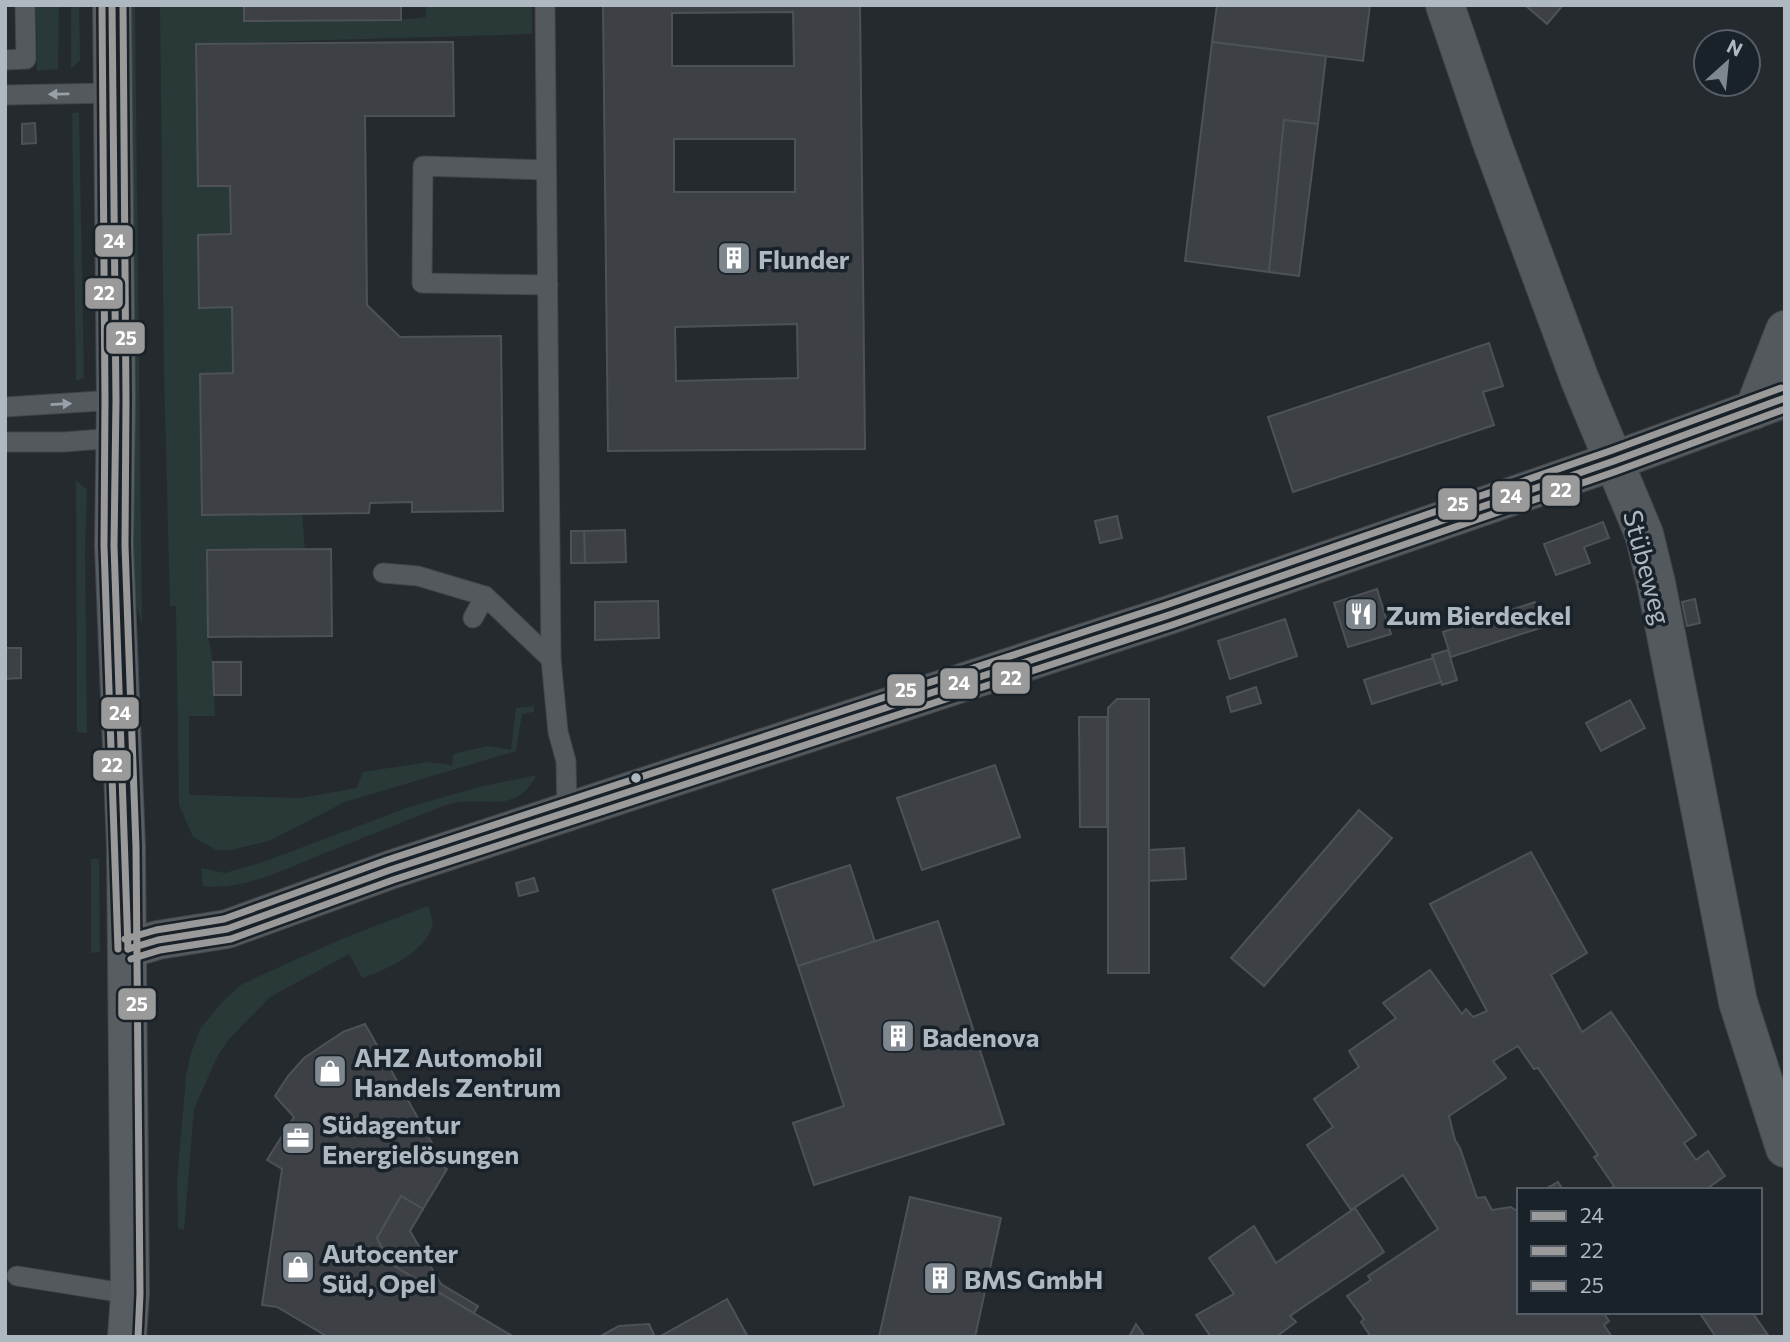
<svg xmlns="http://www.w3.org/2000/svg" width="1790" height="1342" viewBox="0 0 1790 1342" font-family="Commissioner,sans-serif">
<style>
.green{fill:#283937}
.building{fill:#3d4146;stroke:#4c5257;stroke-width:2;fill-rule:evenodd}
.lines{fill:none;stroke-linecap:round;stroke-linejoin:round}
.lane-casing{stroke:#42464a;stroke-width:21}
.street-casing{stroke:#42464a;stroke-width:40}
.secondary-casing{stroke:#42464a;stroke-width:40}
.lane{stroke:#54595e;stroke-width:19}
.street{stroke:#54595e;stroke-width:38}
.secondary{stroke:#585d62;stroke-width:38}
.bus-1-casing{stroke:#192129;stroke-width:12}
.bus-2-casing{stroke:#192129;stroke-width:12}
.bus-3-casing{stroke:#192129;stroke-width:12}
.bus-1{stroke:#9b9a9a;stroke-width:7}
.bus-2{stroke:#9b9a9a;stroke-width:7}
.bus-3{stroke:#9b9a9a;stroke-width:7}
.oneway{fill:#98a0a8}
.bus-dot{fill:#aeb8c1;stroke:#192129;stroke-width:2.5}
.labels{text-anchor:middle;dominant-baseline:central;stroke-width:7;stroke-linejoin:round;paint-order:stroke}
.poi-label{font-size:26px;font-weight:bold;fill:#aeb8c1;stroke:#192129;text-anchor:start}
.street-label{font-size:26px;fill:#aeb8c1;stroke:#192129}
.line-badge{stroke:#192129;stroke-width:2.5}
.badge-label{font-size:19px;text-anchor:middle;font-weight:bold;fill:#fff}
</style>
<rect width="100%" height="100%" fill="#252a2f"/>
<g class="green">
<polygon points="36,5 59,5 58,69 37,71"/>
<polygon points="71,5 79,5 80,60 71,69"/>
<polygon points="126,5 135,5 142,625 131,586"/>
<polygon points="160,5 244,5 245,21 401,20 426,17 426,5 532,5 532,34 195,44 198,186 230,186 231,234 198,235 200,308 232,307 233,373 200,374 202,515 302,514 305,550 207,551 208,637 213,662 215,716 189,716 189,795 301,798 356,788 363,772 428,762 452,765 453,754 488,746 511,750 516,708 534,706 534,712 522,714 516,751 345,802 269,841 231,850 216,850 193,837 179,805 176,606 170,606 164,374"/>
<polygon points="79,112 84,378 76,381 72,113"/>
<polygon points="76,480 87,490 85,552 87,733 77,732"/>
<path d="M537,775C512,820 481,791 443,806C402,822 361,839 320,855C283,870 243,891 203,886L201,868L225,873L266,861L412,806L483,786Z"/>
<polygon points="91,859 99,859 100,952 91,953"/>
<path d="M428,906C430,912 434,920 432,927C425,952 385,971 362,978L349,954L270,997L229,1039L217,1057L194,1109L184,1230L178,1228L177,1181L186,1077L190,1056L200,1029L223,1001L242,984L344,938Z"/>
</g>
<g class="building">
<polygon points="244,5 401,5 401,20 244,21"/>
<path d="M603,5H860L865,449L608,451ZM793,12L794,66H672V13ZM674,139H795V192H674ZM797,324L798,378L676,381L675,327Z"/>
<polygon points="1217,5 1370,5 1363,61 1212,42"/>
<polygon points="1525,5 1563,5 1547,24"/>
<polygon points="453,42 454,116 365,116 367,305 400,337 501,336 503,511 412,512 412,502 370,503 369,513 202,515 200,374 233,373 232,307 199,308 198,235 231,234 230,186 198,186 196,44"/>
<polygon points="1212,42 1326,56 1318,124 1284,120 1269,272 1185,261"/>
<polygon points="1284,120 1318,124 1299,276 1269,272"/>
<polygon points="35,123 36,143 22,144 22,124"/>
<polygon points="1489,343 1503,386 1483,392 1494,425 1293,492 1268,417"/>
<polygon points="1117,516 1122,538 1100,543 1095,521"/>
<polygon points="1603,522 1609,538 1584,547 1590,563 1556,575 1544,544"/>
<polygon points="625,530 626,562 585,563 584,531"/>
<polygon points="571,531 584,531 585,563 571,563"/>
<polygon points="331,549 332,636 208,637 207,550"/>
<polygon points="1377,589 1391,634 1348,647 1334,603"/>
<polygon points="1695,599 1700,623 1687,626 1682,602"/>
<polygon points="658,601 659,638 595,640 595,602"/>
<polygon points="1535,602 1543,627 1451,657 1443,632"/>
<polygon points="1285,619 1297,656 1230,679 1218,641"/>
<polygon points="5,648 21,648 21,678 5,679"/>
<polygon points="1448,650 1457,680 1442,685 1432,655"/>
<polygon points="1433,658 1441,682 1372,704 1364,680"/>
<polygon points="213,662 241,662 241,695 214,695"/>
<polygon points="1256,687 1261,703 1231,712 1227,697"/>
<polygon points="1117,699 1149,699 1149,973 1108,973 1108,708"/>
<polygon points="1630,700 1645,728 1601,751 1586,723"/>
<polygon points="1079,717 1107,717 1107,827 1080,827"/>
<polygon points="995,765 1020,837 922,870 897,798"/>
<polygon points="1359,810 1392,838 1264,986 1231,958"/>
<polygon points="1184,848 1186,879 1149,881 1149,850"/>
<polygon points="1531,852 1587,953 1551,975 1582,1032 1611,1012 1696,1135 1684,1143 1696,1160 1708,1151 1725,1176 1705,1190 1608,1190 1614,1186 1594,1157 1598,1155 1538,1068 1534,1069 1518,1046 1493,1061 1506,1078 1449,1116 1455,1140 1460,1148 1477,1198 1485,1197 1492,1210 1511,1207 1515,1210 1519,1209 1519,1312 1603,1312 1609,1321 1604,1325 1612,1337 1371,1337 1361,1322 1364,1319 1347,1296 1371,1280 1368,1276 1438,1229 1403,1175 1351,1210 1307,1145 1333,1127 1314,1099 1359,1067 1349,1051 1396,1018 1383,1003 1430,970 1462,1014 1466,1009 1473,1017 1487,1011 1430,904"/>
<polygon points="850,865 875,942 798,966 773,890"/>
<polygon points="534,878 538,891 519,896 516,883"/>
<polygon points="938,921 1004,1124 814,1185 793,1123 844,1106 798,966"/>
<polygon points="365,1024 432,1143 425,1156 447,1169 423,1209 401,1196 377,1238 391,1264 514,1337 328,1337 277,1307 262,1305 282,1169 267,1160 294,1117 275,1096 288,1076 304,1058 343,1032"/>
<polygon points="1558,1182 1563,1190 1545,1190 1545,1189"/>
<polygon points="401,1196 423,1209 410,1231 441,1284 478,1306 474,1313 391,1264 377,1238"/>
<polygon points="910,1197 1001,1218 975,1337 879,1337"/>
<polygon points="1355,1208 1384,1252 1290,1316 1296,1322 1276,1337 1211,1337 1196,1315 1234,1294 1209,1258 1254,1226 1276,1263"/>
<polygon points="727,1299 748,1337 659,1337"/>
<polygon points="1699,1312 1752,1312 1768,1335 1716,1337"/>
<polygon points="649,1324 655,1337 599,1337 619,1326"/>
<polygon points="1136,1324 1145,1337 1129,1337"/>
</g>
<g class="lines">
<g class="lane-casing">
<g id="lane">
<polyline points="545,5 551,659 558,732 566,761 567,812"/>
<polyline points="5,60 26,59 25,5"/>
<polyline points="5,95 112,93"/>
<polyline points="546,170 423,166 422,283 548,285"/>
<polyline points="5,407 116,400"/>
<polyline points="5,442 64,442 115,438"/>
<polyline points="383,573 418,576 485,596"/>
<polyline points="473,618 485,596 551,659"/>
<polyline points="17,1276 130,1294"/>
</g>
</g>
<g class="street-casing">
<g id="street">
<polyline points="1445,5 1491,140 1580,380 1644,534 1656,583 1738,1002 1785,1148"/>
<polyline points="1754,410 1785,330"/>
<polyline points="128,949 158,940 227,929 390,870 1169,615 1614,461 1785,398"/>
</g>
</g>
<g class="secondary-casing">
<polyline id="secondary" points="112,5 116,400 114,546 126,847 130,1294 127,1337"/>
</g>
<use href="#lane" class="lane"/>
<use href="#street" class="street"/>
<use href="#secondary" class="secondary"/>
<g class="bus-1-casing">
<g id="bus-1">
<polyline points="112,5 116,400 114,546 128,949"/>
<polyline points="128,949 158,940 227,929 390,870 1169,615 1614,461 1785,398"/>
</g>
</g>
<g class="bus-2-casing">
<g id="bus-2">
<polyline points="102,5 105,400 104,546 118,949"/>
<polyline points="131,959 160,950 231,939 393,880 1172,625 1617,471 1785,409"/>
</g>
</g>
<g class="bus-3-casing">
<g id="bus-3">
<polyline points="123,5 126,400 125,546 136,847 140,1294 138,1337"/>
<polyline points="125,939 156,930 224,919 387,860 1166,605 1610,451 1781,388"/>
</g>
</g>
<use href="#bus-1" class="bus-1"/>
<use href="#bus-2" class="bus-2"/>
<use href="#bus-3" class="bus-3"/>
</g>
<defs><path id="oneway-solid" d="M-6-.8H1V-3.2L6.5 0L1 3.2V.8H-6Z" transform="scale(1.75)"/></defs>
<g class="oneway">
<use href="#oneway-solid" transform="translate(59 94) rotate(179)"/>
<use href="#oneway-solid" transform="translate(61 404) rotate(-3)"/>
</g>
<defs>
<g id="building-square" transform="scale(1.75)"><rect x="-9" y="-9" width="18" height="18" rx="4" fill="#7e868e" stroke="#192129"/><path d="M-4-6H4V6H1V3H-1V6H-4ZM-2.5-4.3h1.7v1.8h-1.7ZM.8-4.3h1.7v1.8H.8ZM-2.5-1h1.7V.8h-1.7ZM.8-1h1.7V.8H.8Z" fill="#fff"/></g>
<g id="restaurant-square" transform="scale(1.75)"><rect x="-9" y="-9" width="18" height="18" rx="4" fill="#7e868e" stroke="#192129"/><path d="M-5-6h1v4h1v-4h1v4h1v-4h1v5L-1.5 .5V6h-2V.5L-5-1ZM5-6V6H3V1.5H1.5Q1.5-4 5-6Z" fill="#fff"/></g>
<g id="shop-square" transform="scale(1.75)"><rect x="-9" y="-9" width="18" height="18" rx="4" fill="#7e868e" stroke="#192129"/><path d="M-5-2.5h2.3a2.7 3.5 0 0 1 5.4 0H5L5.5 6h-11ZM-1.5-2.5h3a1.5 2.3 0 0 0-3 0Z" fill="#fff"/></g>
<g id="office-square" transform="scale(1.75)"><rect x="-9" y="-9" width="18" height="18" rx="4" fill="#7e868e" stroke="#192129"/><path d="M-6-3h4V-5.5h4V-3h4V5H-6ZM-1-4.5V-3h2v-1.5ZM-6 0V1H6V0Z" fill="#fff"/></g>
</defs>
<g fill-rule="evenodd">
<use href="#building-square" x="734" y="258"/>
<use href="#restaurant-square" x="1361" y="614"/>
<use href="#building-square" x="898" y="1036"/>
<use href="#shop-square" x="330" y="1071"/>
<use href="#office-square" x="298" y="1138"/>
<use href="#shop-square" x="298" y="1267"/>
<use href="#building-square" x="940" y="1278"/>
</g>
<circle class="bus-dot" cx="636" cy="778" r="6"/>
<g class="labels">
<g class="poi-label">
<text x="758" y="258">Flunder</text>
<text x="1386" y="614">Zum Bierdeckel</text>
<text x="922" y="1036">Badenova</text>
<text x="354" y="1056">AHZ Automobil<tspan x="354" dy="30">Handels Zentrum</tspan></text>
<text x="322" y="1123">Südagentur<tspan x="322" dy="30">Energielösungen</tspan></text>
<text x="322" y="1252">Autocenter<tspan x="322" dy="30">Süd, Opel</tspan></text>
<text x="964" y="1278">BMS GmbH</text>
</g>
<g class="street-label">
<text transform="translate(1648 567) rotate(75)">Stübeweg</text>
</g>
</g>
<g class="line-badge">
<rect x="94" y="224" width="40" height="34" rx="7" fill="#9b9a9a"/>
<rect x="84" y="277" width="40" height="33" rx="7" fill="#9b9a9a"/>
<rect x="105" y="321" width="41" height="34" rx="7" fill="#9b9a9a"/>
<rect x="1541" y="474" width="40" height="33" rx="7" fill="#9b9a9a"/>
<rect x="1491" y="480" width="40" height="33" rx="7" fill="#9b9a9a"/>
<rect x="1437" y="487" width="41" height="34" rx="7" fill="#9b9a9a"/>
<rect x="991" y="661" width="40" height="34" rx="7" fill="#9b9a9a"/>
<rect x="939" y="667" width="40" height="33" rx="7" fill="#9b9a9a"/>
<rect x="886" y="673" width="40" height="34" rx="7" fill="#9b9a9a"/>
<rect x="100" y="696" width="40" height="34" rx="7" fill="#9b9a9a"/>
<rect x="92" y="749" width="40" height="33" rx="7" fill="#9b9a9a"/>
<rect x="117" y="987" width="40" height="34" rx="7" fill="#9b9a9a"/>
</g>
<g class="badge-label">
<text x="114" y="248">24</text>
<text x="104" y="300">22</text>
<text x="126" y="345">25</text>
<text x="1561" y="497">22</text>
<text x="1511" y="503">24</text>
<text x="1458" y="511">25</text>
<text x="1011" y="685">22</text>
<text x="959" y="690">24</text>
<text x="906" y="697">25</text>
<text x="120" y="720">24</text>
<text x="112" y="772">22</text>
<text x="137" y="1011">25</text>
</g>
<rect width="1790" height="1342" fill="none" stroke="#aeb8c1" stroke-width="14"/>
<rect x="1517" y="1188" width="245" height="126" fill="#192129" stroke="#555d66" stroke-width="2"/>
<rect x="1531" y="1211" width="35" height="10" fill="#9b9a9a" stroke="#555d66" stroke-width="2"/>
<text x="1580" y="1223" font-size="21" fill="#aeb8c1">24</text>
<rect x="1531" y="1246" width="35" height="10" fill="#9b9a9a" stroke="#555d66" stroke-width="2"/>
<text x="1580" y="1258" font-size="21" fill="#aeb8c1">22</text>
<rect x="1531" y="1281" width="35" height="10" fill="#9b9a9a" stroke="#555d66" stroke-width="2"/>
<text x="1580" y="1293" font-size="21" fill="#aeb8c1">25</text>
<g transform="translate(1727 63) rotate(27)"><circle r="33" fill="#192129" stroke="#555d66" stroke-width="2"/>
<path d="M0-5L12 26L0 18L-12 26Z" fill="#7e868e"/>
<text y="-10" font-size="19" font-weight="bold" text-anchor="middle" fill="#aeb8c1">N</text>
</g>
</svg>
